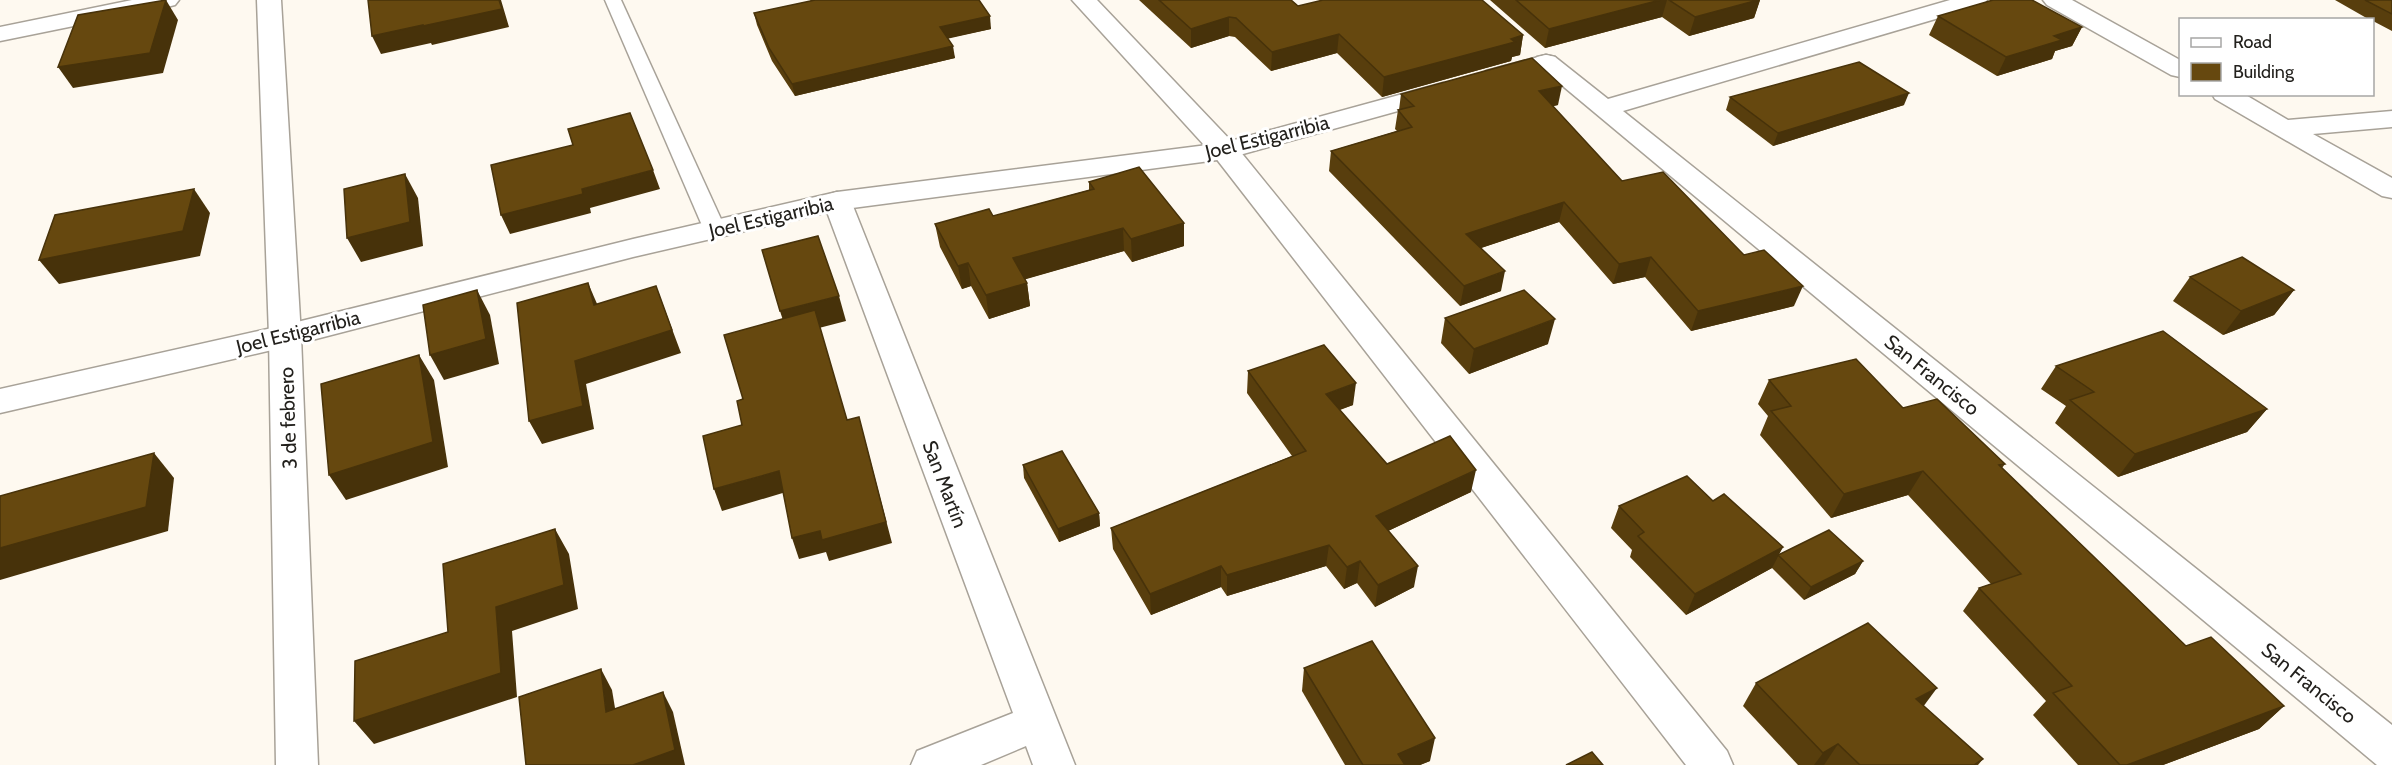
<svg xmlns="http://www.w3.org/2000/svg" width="2392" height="765" viewBox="0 0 2392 765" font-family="Cabin,sans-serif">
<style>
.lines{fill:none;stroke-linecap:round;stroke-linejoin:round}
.lane-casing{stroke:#a8a298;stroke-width:3}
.street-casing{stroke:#a8a298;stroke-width:3}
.secondary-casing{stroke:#a8a298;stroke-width:3}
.lane{fill:#fff;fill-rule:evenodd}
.street{fill:#fff;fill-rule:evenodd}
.secondary{fill:#fff;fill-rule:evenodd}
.wall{fill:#583e0d}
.shaded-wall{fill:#47320a}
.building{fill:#66480f;stroke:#47320a;stroke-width:1.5}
.labels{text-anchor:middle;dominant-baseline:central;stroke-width:6;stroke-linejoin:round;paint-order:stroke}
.street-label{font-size:20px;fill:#23211d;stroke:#fff}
</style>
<rect width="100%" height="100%" fill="#fef9f0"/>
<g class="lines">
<g class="lane-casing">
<polygon id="lane" points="605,0 621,0 726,230 722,235 715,237 708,235 704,230"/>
</g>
<g class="street-casing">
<g id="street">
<polygon points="132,0 179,0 175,5 167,7 0,41 0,27"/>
<polygon points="257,0 281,0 301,336 318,765 276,765 269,336"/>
<polygon points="1072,0 1097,0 1235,145 1727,751 1733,765 1686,765 1215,157"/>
<polygon points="1950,0 1987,0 1983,5 1623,111 2392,725 2392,765 2377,765 1534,62 1537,57 1546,55 1555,57 1608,99"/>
<polygon points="2043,0 2072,0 2180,60 2180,77 2171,75 2047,5"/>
<polygon points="2212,94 2244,94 2288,120 2392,111 2392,127 2313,134 2392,178 2392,198 2382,196 2215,99"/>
<polygon points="837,192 847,195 851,201 1075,765 1033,765 1026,746 981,765 911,765 917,751 1013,713 823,201 827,195"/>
</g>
</g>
<g class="secondary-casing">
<g id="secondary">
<polygon points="1546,55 1555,57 1558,62 1555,67 1495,84 1486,81 1482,76 1486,71"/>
<polygon points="1443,83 1452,86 1456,91 1452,96 1225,159 837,210 633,257 285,347 0,413 0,389 285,325 633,239 837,192 1223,143"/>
</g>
</g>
<use href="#lane" class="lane"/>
<use href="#street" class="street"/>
<use href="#secondary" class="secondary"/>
</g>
<g class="wall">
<polygon points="810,0 979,0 991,29 948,38 955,58 795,96 772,61 757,25 754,13 811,1"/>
<polygon points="1139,0 1291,0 1298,6 1523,35 1520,55 1512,57 1511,61 1382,97 1337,53 1271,71 1235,37 1229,36 1191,48"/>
<polygon points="1490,0 1760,0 1754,18 1689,36 1662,17 1545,48"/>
<polygon points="2335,0 2392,0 2392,31 2373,21 2373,20 2370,20"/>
<polygon points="1938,16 2082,27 2072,46 2055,51 2052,59 1997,76 1929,35"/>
<polygon points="1401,94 1558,105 1552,106 1622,181 1794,306 1691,331 1645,277 1613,284 1559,222 1481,248 1501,291 1460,306 1329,171 1331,151 1397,131 1395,129 1398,110 1399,110"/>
<polygon points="1730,97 1904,105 1773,146 1726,110"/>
<polygon points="1089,182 1184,223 1184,246 1132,262 1124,251 1025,279 1027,283 1030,306 989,319 971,286 962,289 940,247 935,224 993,216 1089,190"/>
<polygon points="2190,277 2294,290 2274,315 2223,335 2173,301"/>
<polygon points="1445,318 1548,344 1469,374 1441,343"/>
<polygon points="2056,366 2267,409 2247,432 2118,477 2055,423 2066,406 2041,389"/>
<polygon points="1248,371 1353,405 1340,410 1387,464 1471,492 1388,531 1414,587 1375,607 1357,583 1344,589 1326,566 1227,596 1221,587 1151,615 1113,549 1111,528 1292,456 1247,393"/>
<polygon points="1769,380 1903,408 2005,464 2002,468 2186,646 2284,706 2259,729 2163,765 2078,765 2033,715 2046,701 1963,611 1979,588 1991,584 1908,495 1831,518 1760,435 1768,416 1758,404"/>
<polygon points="1023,465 1099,513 1100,526 1059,542 1024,478"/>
<polygon points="1713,501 1783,547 1778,555 1863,561 1855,574 1804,600 1772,568 1686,615 1630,557 1632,550 1611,528 1619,506"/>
<polygon points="1304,668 1430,761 1420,765 1345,765 1302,691"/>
<polygon points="1756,683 1923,706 1983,759 1978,765 1798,765 1743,706"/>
</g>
<g class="shaded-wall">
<polygon points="166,0 178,20 163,73 73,88 58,67"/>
<polygon points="499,0 501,0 509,27 432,45 431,43 381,54 372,36"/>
<polygon points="1660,0 1667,0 1662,17 1545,48 1549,29"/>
<polygon points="1758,0 1760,0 1754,18 1689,36 1695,17"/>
<polygon points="990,16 991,29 942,40 940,27"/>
<polygon points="1229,17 1229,36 1191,48 1191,29"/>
<polygon points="2082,27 2072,46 2055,51 2052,59 1997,76 2006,57 2054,36"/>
<polygon points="1339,34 1337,53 1271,71 1272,52"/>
<polygon points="1523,35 1520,55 1512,57 1511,61 1382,97 1384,77"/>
<polygon points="953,46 955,58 795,96 792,84"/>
<polygon points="1562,86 1558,105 1534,111 1539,91"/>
<polygon points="1909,93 1904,105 1773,146 1778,133"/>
<polygon points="653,170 660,189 590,208 591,213 510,234 501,215 582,189"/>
<polygon points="405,174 418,198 423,246 361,262 347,238"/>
<polygon points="194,189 210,213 200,256 59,284 39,260"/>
<polygon points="1564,202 1559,222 1463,254 1466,234"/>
<polygon points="1184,223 1184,246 1132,262 1131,239"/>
<polygon points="1123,228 1124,251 1016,282 1013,258"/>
<polygon points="1651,257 1645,277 1613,284 1619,264"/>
<polygon points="968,263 971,286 962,289 958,266"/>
<polygon points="1505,271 1501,291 1460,306 1464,286"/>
<polygon points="588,283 598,306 594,305"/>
<polygon points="1027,283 1030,306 989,319 986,295"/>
<polygon points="656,286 681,353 586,384 594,429 542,444 529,421 575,361"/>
<polygon points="1803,286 1794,306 1691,331 1698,311"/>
<polygon points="477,290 490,315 499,364 444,380 430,355"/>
<polygon points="2294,290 2274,315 2223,335 2241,311"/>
<polygon points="839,296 846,321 788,336 780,311"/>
<polygon points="1555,319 1548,344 1469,374 1474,349"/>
<polygon points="419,355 434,380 448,467 346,500 329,475"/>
<polygon points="1356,383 1353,405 1324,415 1326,394"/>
<polygon points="2267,409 2247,432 2118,477 2135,454"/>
<polygon points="859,417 892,543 829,561 826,552 799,559 792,538"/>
<polygon points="154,453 174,478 168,531 0,580 0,548"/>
<polygon points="1476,470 1471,492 1373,538 1376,516"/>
<polygon points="779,471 786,492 722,511 714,489"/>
<polygon points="1923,471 1908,495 1831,518 1844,494"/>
<polygon points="1099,513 1100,526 1059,542 1058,529"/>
<polygon points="555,529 569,554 578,609 512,631 517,697 374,744 354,721 496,607"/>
<polygon points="1329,545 1326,566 1227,596 1227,575"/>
<polygon points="1783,547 1772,568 1686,615 1695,594"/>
<polygon points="1360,561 1357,583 1344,589 1347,567"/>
<polygon points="1863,561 1855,574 1804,600 1811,587"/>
<polygon points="1221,566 1221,587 1151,615 1150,594"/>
<polygon points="1418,566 1414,587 1375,607 1378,585"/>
<polygon points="601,669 612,690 619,732 606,712"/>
<polygon points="1937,688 1920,711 1916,699"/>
<polygon points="663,692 673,712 685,765 633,765"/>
<polygon points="2284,706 2259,729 2163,765 2127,765"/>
<polygon points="1435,738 1430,761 1420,765 1395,765 1398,754"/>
<polygon points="1838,744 1824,765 1814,765 1823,753"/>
</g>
<g class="building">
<polygon points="166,0 150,53 58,67 78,15"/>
<polygon points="368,0 499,0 502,9 423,26 423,25 372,36"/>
<polygon points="815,0 979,0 990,16 940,27 953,46 792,84 769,48 754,13"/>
<polygon points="1159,0 1291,0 1298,6 1323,0 1482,0 1523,35 1511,39 1515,42 1384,77 1339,34 1272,52 1236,18 1229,17 1191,29"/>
<polygon points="1516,0 1660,0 1549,29"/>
<polygon points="1669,0 1758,0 1695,17"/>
<polygon points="1993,0 2032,0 2082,27 2054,36 2062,40 2006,57 1938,16"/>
<polygon points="2365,0 2392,0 2392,14"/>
<polygon points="1532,58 1562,86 1539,91 1622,181 1663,172 1744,255 1764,250 1803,286 1698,311 1651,257 1619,264 1564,202 1466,234 1505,271 1464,286 1331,151 1412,127 1398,110 1414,106 1401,94"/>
<polygon points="1859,62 1909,93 1778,133 1730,97"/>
<polygon points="630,113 653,170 582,189 583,194 501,215 491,165 573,145 568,129"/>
<polygon points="1139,167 1184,223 1131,239 1123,228 1013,258 1027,283 986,295 968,263 958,266 935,224 989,209 993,216 1094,189 1089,182"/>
<polygon points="405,174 410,222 347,238 344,189"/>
<polygon points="194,189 183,231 39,260 55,215"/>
<polygon points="818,236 839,296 780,311 762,250"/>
<polygon points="2242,257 2294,290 2241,311 2190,277"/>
<polygon points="588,283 594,305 656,286 672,330 575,361 583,406 529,421 517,303"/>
<polygon points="477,290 486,339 430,355 423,305"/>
<polygon points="1524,290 1555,319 1474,349 1445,318"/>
<polygon points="815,310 847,420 859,417 886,522 822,540 820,531 792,538 779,471 714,489 703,436 742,425 737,401 743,399 724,335"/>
<polygon points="2163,331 2267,409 2135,454 2070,400 2094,392 2056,366"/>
<polygon points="1324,345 1356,383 1326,394 1387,464 1450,436 1476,470 1376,516 1418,566 1378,585 1360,561 1347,567 1329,545 1227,575 1221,566 1150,594 1111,528 1306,451 1248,371"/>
<polygon points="419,355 433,442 329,475 321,384"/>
<polygon points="1856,359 1903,408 1937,399 2005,464 1999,465 2186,646 2211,637 2284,706 2127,765 2120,765 2053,693 2072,686 1979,588 2021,574 1923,471 1844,494 1771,411 1791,406 1769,380"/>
<polygon points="1062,451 1099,513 1058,529 1023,465"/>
<polygon points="154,453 146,507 0,548 0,496"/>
<polygon points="1687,476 1713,501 1724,494 1783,547 1695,594 1638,536 1644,532 1619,506"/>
<polygon points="555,529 564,585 496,607 501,673 354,721 355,661 448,632 443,564"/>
<polygon points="1829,530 1863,561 1811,587 1778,555"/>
<polygon points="1868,623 1937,688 1916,699 1983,759 1974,765 1860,765 1838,744 1823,753 1756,683"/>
<polygon points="1372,641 1435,738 1398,754 1405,765 1363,765 1304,668"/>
<polygon points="601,669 606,712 663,692 675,750 633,765 526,765 519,697"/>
<polygon points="1592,752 1603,765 1566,765"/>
</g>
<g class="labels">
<g class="street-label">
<text transform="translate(1267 137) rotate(-14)">Joel Estigarribia</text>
<text transform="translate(771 217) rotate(-13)">Joel Estigarribia</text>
<text transform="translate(298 332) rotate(-14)">Joel Estigarribia</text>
<text transform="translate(1932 375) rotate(39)">San Francisco</text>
<text transform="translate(288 418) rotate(-92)">3 de febrero</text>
<text transform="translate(945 484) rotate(69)">San Martín</text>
<text transform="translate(2309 683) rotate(39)">San Francisco</text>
</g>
</g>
<rect x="2179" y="18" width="195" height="78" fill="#ffffff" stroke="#a7a6a5" stroke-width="1.5"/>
<rect x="2191" y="38" width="30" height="9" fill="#ffffff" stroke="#a7a6a5" stroke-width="1.5"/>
<text x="2233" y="48" font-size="18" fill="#23211d">Road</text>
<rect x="2191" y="63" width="30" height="18" fill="#66480f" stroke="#a7a6a5" stroke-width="1.5"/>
<text x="2233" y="78" font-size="18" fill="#23211d">Building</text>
</svg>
